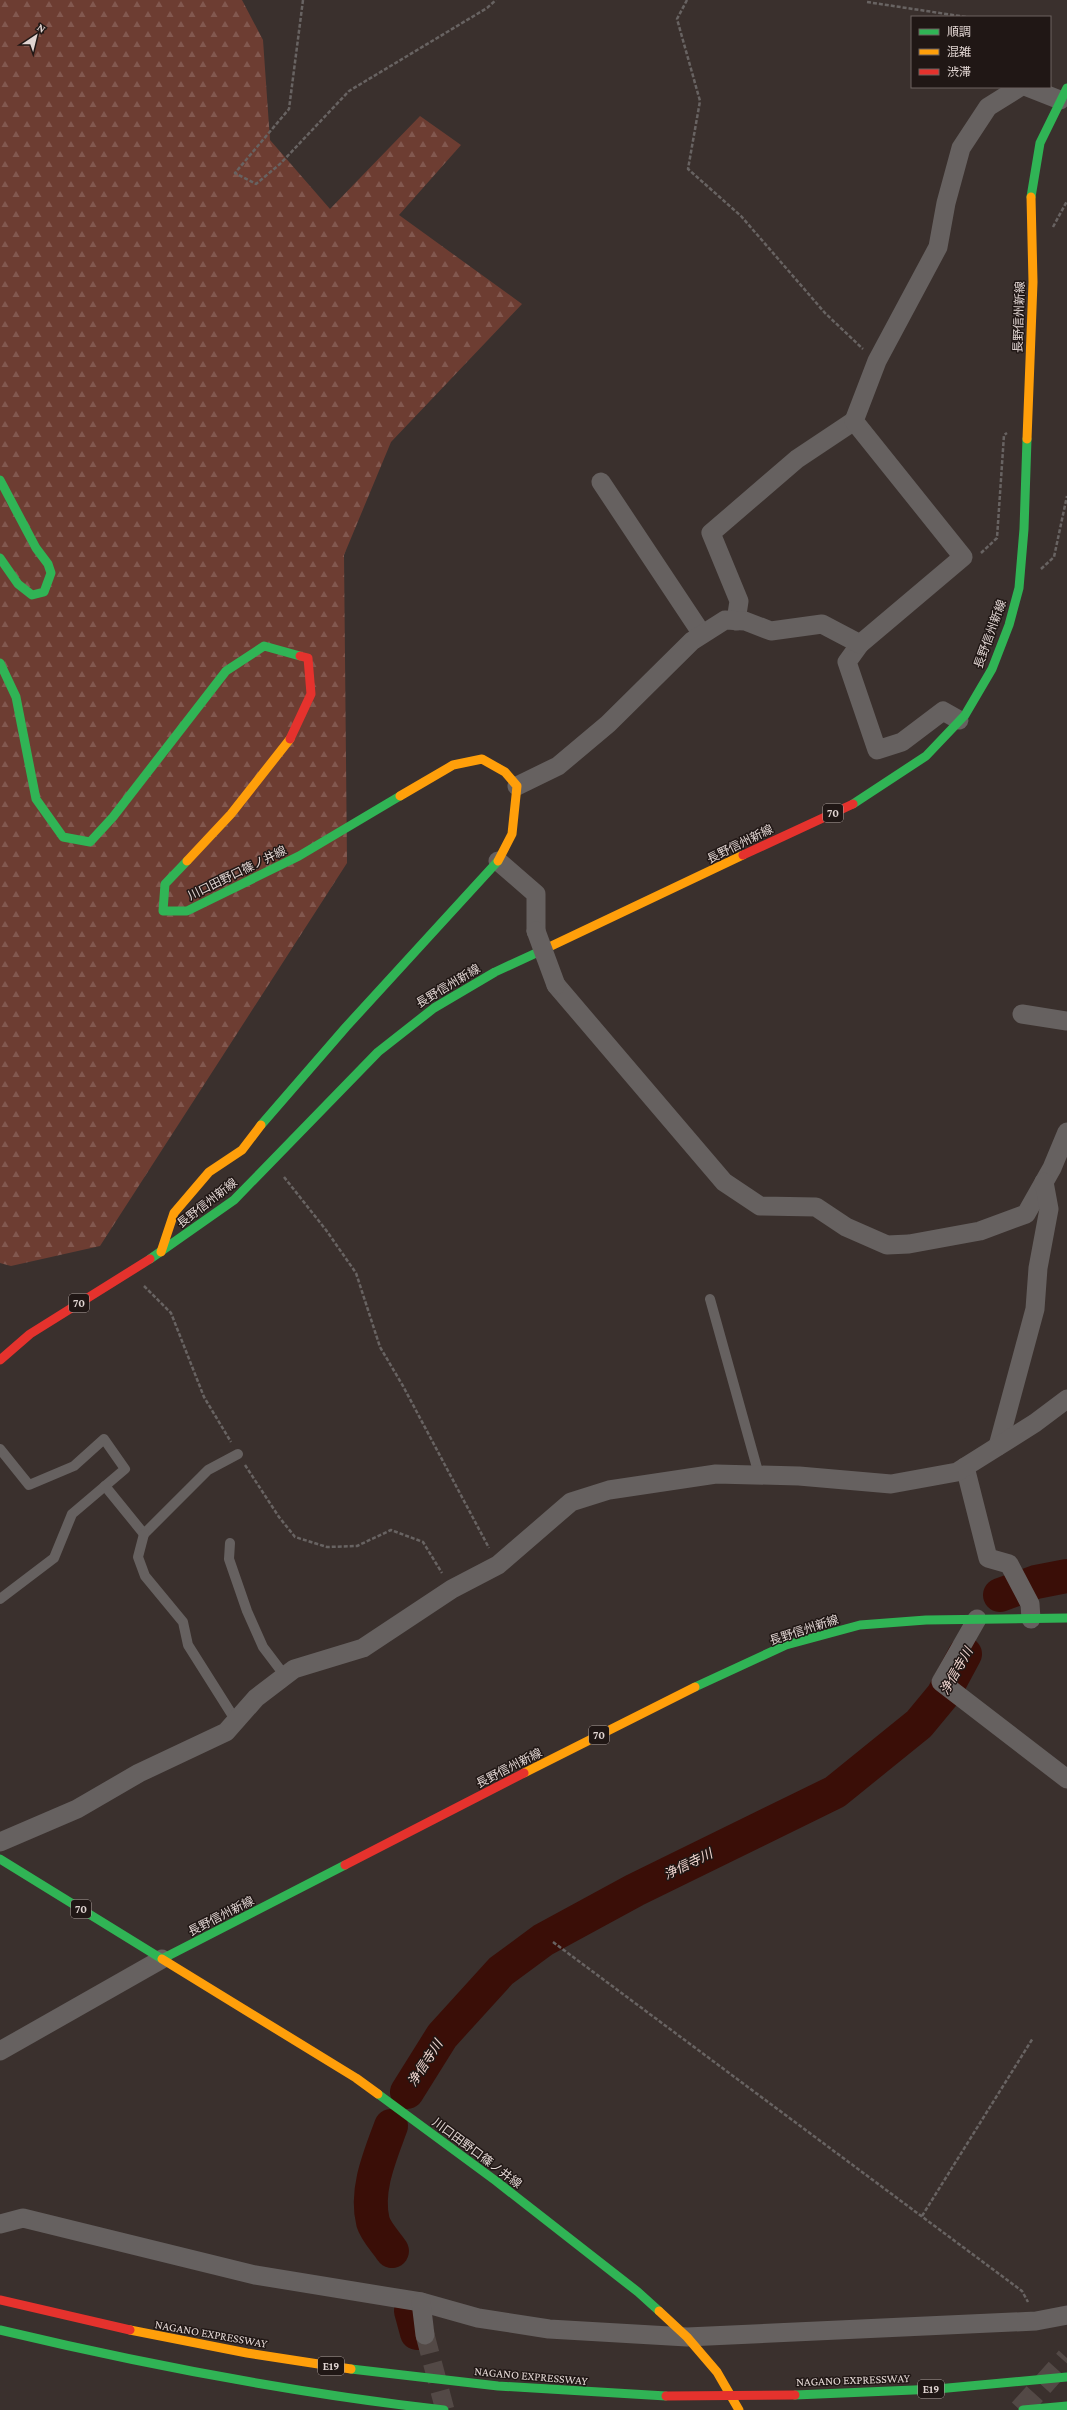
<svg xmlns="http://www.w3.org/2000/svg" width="1067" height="2410" viewBox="0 0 1067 2410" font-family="'Crimson Pro','Noto Sans JP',serif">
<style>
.forest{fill:url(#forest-firs)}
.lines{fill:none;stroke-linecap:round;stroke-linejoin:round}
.river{stroke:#3a0e07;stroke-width:34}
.street-tunnel{stroke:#534946;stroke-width:19;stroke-dasharray:19 10;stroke-linecap:butt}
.secondary-tunnel{stroke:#534946;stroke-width:22;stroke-dasharray:22 11;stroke-linecap:butt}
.path{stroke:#686362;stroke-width:2.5;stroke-dasharray:4 2;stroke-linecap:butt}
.lane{stroke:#666160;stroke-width:10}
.street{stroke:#666160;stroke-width:19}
.fast{stroke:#30b455;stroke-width:9}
.slow{stroke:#ff9f0a;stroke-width:9}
.jam{stroke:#e5322d;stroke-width:9}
.street-bridge{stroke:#666160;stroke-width:19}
.jam-bridge{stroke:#e5322d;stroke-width:9}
.labels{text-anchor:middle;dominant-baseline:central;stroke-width:3;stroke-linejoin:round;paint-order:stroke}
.shield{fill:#201715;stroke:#a79c99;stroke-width:1}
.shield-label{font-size:11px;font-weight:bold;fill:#e1d5d2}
.street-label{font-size:12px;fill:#e1d5d2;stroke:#201715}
.water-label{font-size:13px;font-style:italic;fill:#f1d6d0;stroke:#201715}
</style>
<defs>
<pattern id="forest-firs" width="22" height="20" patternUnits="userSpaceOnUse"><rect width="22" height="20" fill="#6d3d32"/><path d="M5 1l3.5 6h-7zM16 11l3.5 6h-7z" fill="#82584f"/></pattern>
</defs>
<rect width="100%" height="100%" fill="#3a302d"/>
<polygon class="forest" points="0,0 242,0 263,40 270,140 330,209 420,116 461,145 399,215 522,304 391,442 344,555 347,863 100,1246 11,1266 0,1263"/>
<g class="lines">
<g class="river">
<polyline points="1000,1595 1036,1582 1067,1576"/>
<polyline points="407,2092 442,2036 501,1971 543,1940 635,1890 835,1792 919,1724 943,1695 965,1654"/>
<path d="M391,2126C380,2156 365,2190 373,2222C376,2232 386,2242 392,2251"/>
<polyline points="411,2311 417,2333"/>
</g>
<polyline class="street-tunnel" points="425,2335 445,2410"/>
<polyline class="secondary-tunnel" points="1020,2410 1067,2358"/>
<g class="path">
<polyline points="303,0 289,109 235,173 256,184 280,164 349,91 487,8 496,0"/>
<polyline points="687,0 677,19 700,101 688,169 741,216 825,313 863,349"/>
<polyline points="867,2 966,17"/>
<polyline points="1053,227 1067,201"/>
<polyline points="981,553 997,538 1004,435 1007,433"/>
<polyline points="1041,569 1054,557 1067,496"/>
<polyline points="284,1177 326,1230 356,1273 380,1347 403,1386 489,1548"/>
<polyline points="144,1286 171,1313 204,1397 231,1442"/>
<polyline points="245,1465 279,1517 295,1537 327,1547 357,1546 391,1530 423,1542 442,1573"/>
<polyline points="553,1942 1022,2291 1028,2302"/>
<polyline points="922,2216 1033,2038"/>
</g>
<g class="lane">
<polyline points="710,1299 759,1475"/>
<polyline points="0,1449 29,1485 74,1466 104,1439 125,1469 72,1514 54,1558 0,1599"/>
<polyline points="105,1486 144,1534 208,1470 238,1454"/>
<polyline points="144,1534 138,1557 145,1576 183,1622 188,1645 236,1721"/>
<polyline points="230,1543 229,1559 247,1611 263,1647 285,1676"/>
</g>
<g class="street">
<polyline points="1027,87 1060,100"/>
<polyline points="601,482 702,634"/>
<polyline points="736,621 739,601 711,533 797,459 854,421"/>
<polyline points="860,644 847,662 877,750 902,742 943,711 959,720"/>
<polyline points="517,786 558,766 608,724 692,641 725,620 745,621 771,631 822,624 860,644 963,557 854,421 877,361 938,247 946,203 961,148 988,107 1020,87"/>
<polyline points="498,861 536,894 536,931"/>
<polyline points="556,985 724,1182 760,1206 816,1207 846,1227 887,1245 909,1244 980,1231 1026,1214 1052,1168 1067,1132"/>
<polyline points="1022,1014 1067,1021"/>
<polyline points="998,1446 1035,1309 1038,1268 1049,1209 1044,1182"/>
<polyline points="965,1467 988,1558 1009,1564 1030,1604 1031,1619"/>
<polyline points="977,1619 941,1682 1067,1779"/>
<polyline points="0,1842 77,1809 139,1773 226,1732 256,1698 294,1669 363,1648 452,1589 498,1565 571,1502 609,1490 716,1474 799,1476 891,1484 957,1472 1035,1423 1067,1399"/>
<polyline points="0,2051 162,1959"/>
<polyline points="0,2224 23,2218 255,2275 421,2302 478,2318 549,2329 687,2337 1036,2321 1067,2315"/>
<polyline points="421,2302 425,2335"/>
</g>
<g class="fast">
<polyline points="1031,197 1040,143 1067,88"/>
<polyline points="0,480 36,548 48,564 51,573 44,592 32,595 18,584 0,558"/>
<polyline points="0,663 16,697 36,799 63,837 90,842 113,817 226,671 264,646 300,656"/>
<polyline points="853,804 926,756 965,715 992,669 1009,625 1019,588 1024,529 1027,439"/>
<polyline points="187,861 165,884 163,911 187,911 299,856 400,796"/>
<polyline points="261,1125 346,1027 498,861"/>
<polyline points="150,1259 234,1200 378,1052 434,1008 495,972 547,948"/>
<polyline points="695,1687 786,1645 860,1625 926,1620 1067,1618"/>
<polyline points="0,1859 162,1959 345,1865"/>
<polyline points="378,2094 496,2181 638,2292 659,2311"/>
<path d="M0,2330C147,2365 294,2393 444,2410"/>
<polyline points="351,2369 498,2386 666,2396"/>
<polyline points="795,2395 937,2389 1067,2377"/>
<polyline points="1023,2410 1067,2406"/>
</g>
<g class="slow">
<polyline points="1027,439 1033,282 1031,197"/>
<polyline points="400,796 453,765 482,759 505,772 517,786 512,834 498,861"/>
<polyline points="187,861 231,814 290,739"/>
<polyline points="547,948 743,855"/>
<polyline points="161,1252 174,1213 209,1172 242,1150 261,1125"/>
<polyline points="524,1773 695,1687"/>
<polyline points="162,1959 356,2078 378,2094"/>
<polyline points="659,2311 687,2337 717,2372 739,2410"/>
<polyline points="130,2330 247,2353 351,2369"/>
</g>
<g class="jam">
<polyline points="290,739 311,694 308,658 300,656"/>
<polyline points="743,855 853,804"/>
<polyline points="0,1360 30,1334 150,1259"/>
<polyline points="345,1865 524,1773"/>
<polyline points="0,2300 130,2330"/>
</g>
<polyline class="street-bridge" points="536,931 556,985"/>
<polyline class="jam-bridge" points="666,2396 795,2395"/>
</g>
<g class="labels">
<g class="shield">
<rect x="823" y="804" width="20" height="18" rx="3"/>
<rect x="69" y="1294" width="20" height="18" rx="3"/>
<rect x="589" y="1726" width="20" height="18" rx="3"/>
<rect x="71" y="1900" width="20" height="18" rx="3"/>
<rect x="318" y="2357" width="26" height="18" rx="3"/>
<rect x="918" y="2380" width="26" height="18" rx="3"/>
</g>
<g class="shield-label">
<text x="833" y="813">70</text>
<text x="79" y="1303">70</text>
<text x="599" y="1735">70</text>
<text x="81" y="1909">70</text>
<text x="331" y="2366">E19</text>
<text x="931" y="2389">E19</text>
</g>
<g class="street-label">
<text transform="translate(1019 317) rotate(-88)">長野信州新線</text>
<text transform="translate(990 634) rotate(-70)">長野信州新線</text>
<text transform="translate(740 844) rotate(-26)">長野信州新線</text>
<text transform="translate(237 873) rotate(-26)">川口田野口篠ノ井線</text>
<text transform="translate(448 986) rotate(-31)">長野信州新線</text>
<text transform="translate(207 1203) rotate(-38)">長野信州新線</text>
<text transform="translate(804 1630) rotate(-18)">長野信州新線</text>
<text transform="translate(509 1768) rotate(-27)">長野信州新線</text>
<text transform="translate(221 1916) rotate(-27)">長野信州新線</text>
<text transform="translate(477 2153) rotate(37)">川口田野口篠ノ井線</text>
<text transform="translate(211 2334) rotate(10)">NAGANO EXPRESSWAY</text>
<text transform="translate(531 2376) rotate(5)">NAGANO EXPRESSWAY</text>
<text transform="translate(853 2380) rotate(-2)">NAGANO EXPRESSWAY</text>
</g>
<g class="water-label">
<text transform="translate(956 1671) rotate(-60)">浄信寺川</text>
<text transform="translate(688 1864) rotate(-26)">浄信寺川</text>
<text transform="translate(425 2063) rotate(-57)">浄信寺川</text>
</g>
</g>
<rect x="911" y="16" width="140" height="72" fill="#201715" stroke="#6d6361"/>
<rect x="919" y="29" width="20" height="6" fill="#30b455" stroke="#6d6361"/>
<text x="947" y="36" font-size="12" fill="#e1d5d2">順調</text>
<rect x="919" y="49" width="20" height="6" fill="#ff9f0a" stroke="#6d6361"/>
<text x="947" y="56" font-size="12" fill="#e1d5d2">混雑</text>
<rect x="919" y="69" width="20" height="6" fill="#e5322d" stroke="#6d6361"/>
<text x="947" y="76" font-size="12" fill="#e1d5d2">渋滞</text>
<g transform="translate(36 36) rotate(35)" stroke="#201715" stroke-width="3" paint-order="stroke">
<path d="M0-3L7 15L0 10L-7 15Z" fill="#e1d5d2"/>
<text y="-6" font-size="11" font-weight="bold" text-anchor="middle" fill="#e1d5d2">N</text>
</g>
</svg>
